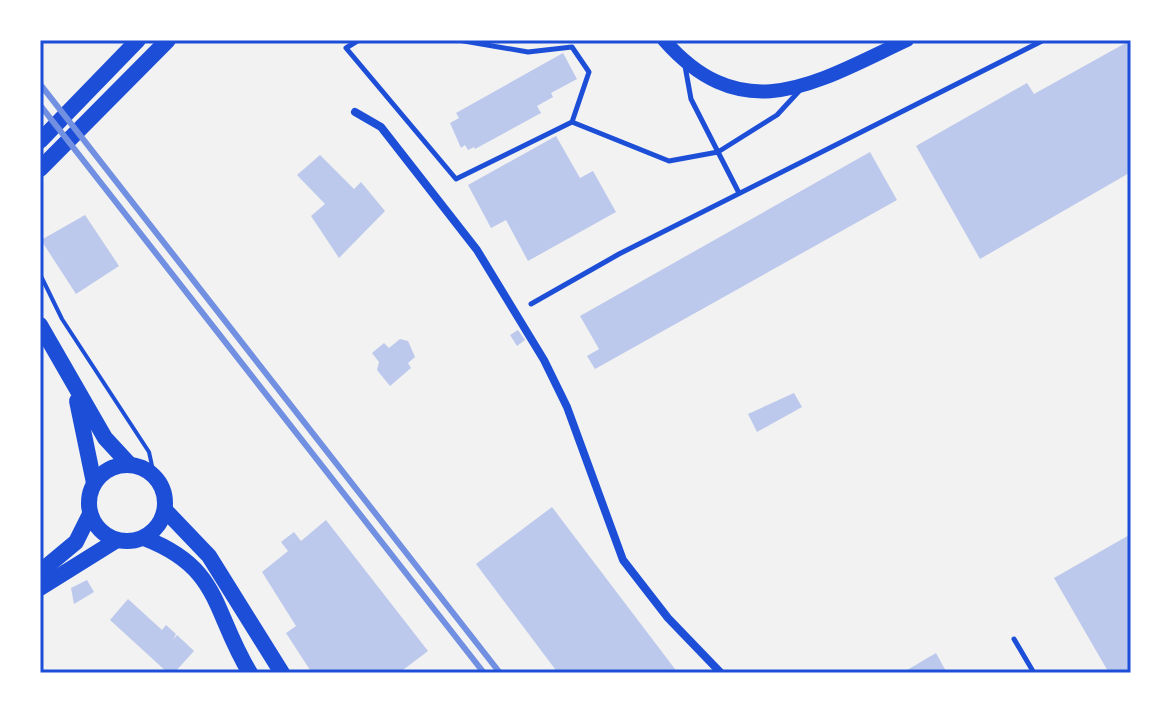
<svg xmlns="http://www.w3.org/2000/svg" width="1171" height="713" viewBox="0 0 1171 713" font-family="Overpass,sans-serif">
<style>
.building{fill:#bdc9ec}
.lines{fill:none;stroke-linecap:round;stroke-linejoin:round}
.path{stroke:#1d4ed8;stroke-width:4}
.service{stroke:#1d4ed8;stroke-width:5}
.minor{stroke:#1d4ed8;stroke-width:8}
.tertiary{stroke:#1d4ed8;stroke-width:14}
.secondary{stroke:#1d4ed8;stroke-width:16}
.primary{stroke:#1d4ed8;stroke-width:16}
.rail{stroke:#7290e2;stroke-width:6}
.neatline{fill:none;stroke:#1d4ed8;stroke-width:3}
</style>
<rect width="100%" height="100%" fill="#f2f2f2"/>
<g class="building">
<polygon points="1131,40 1131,172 980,259 916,146 1027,83 1034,94"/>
<polygon points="563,53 577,79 551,93 553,97 537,106 541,113 475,149 474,147 468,150 465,145 461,148 450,123 459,118 456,113"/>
<polygon points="556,136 580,178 593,171 616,212 528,261 506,220 491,228 468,185"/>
<polygon points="870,152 897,200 595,369 587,356 599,349 580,316"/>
<polygon points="320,155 354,189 361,182 385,211 339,258 311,216 325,204 297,175"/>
<polygon points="85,215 119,266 76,294 41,240"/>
<polygon points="518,330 525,340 517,346 510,335"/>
<polygon points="400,339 408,341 415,357 408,363 411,368 390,386 377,370 379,362 372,353 384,343 389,348"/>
<polygon points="794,393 802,407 757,432 748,414"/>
<polygon points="552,507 678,673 558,673 476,564"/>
<polygon points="326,520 428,651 399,673 312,673 286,633 296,626 262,572 288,551 281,542 294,532 301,541"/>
<polygon points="1131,534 1131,673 1109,673 1054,578"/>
<polygon points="87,580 94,592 74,604 71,588"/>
<polygon points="128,599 162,630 166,625 176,634 173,640 177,635 194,651 174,673 168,673 110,620"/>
<polygon points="936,653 947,673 902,673"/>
</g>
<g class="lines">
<polyline class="path" points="40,274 62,319 149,452 154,475"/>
<g class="service">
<polyline points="359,40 346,48 456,179 572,122 589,72 572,47 528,52 458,40"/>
<polyline points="685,66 691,99 718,152 777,115 801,89"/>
<polyline points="572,122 669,161 718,152 739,193"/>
<polyline points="531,304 619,254 1044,40"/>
<polyline points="1014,639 1034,673"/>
</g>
<polyline class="minor" points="355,112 381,127 477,250 544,360 567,407 623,560 668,618 721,673"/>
<path class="tertiary" d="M664,40C744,131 817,82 907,40"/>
<g class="secondary">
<polyline points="165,510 209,556 282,673"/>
<path d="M144,538C222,568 212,611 250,673"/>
</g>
<g class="primary">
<polyline points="40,141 138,40"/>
<polyline points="40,169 168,40"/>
<polyline points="40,325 105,438 130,465"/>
<polyline points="77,401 94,483"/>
<circle cx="127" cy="503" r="38"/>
<polyline points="40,572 76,542 90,514"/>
<polyline points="40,588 117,540"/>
</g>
<g class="rail">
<polyline points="40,84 500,673"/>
<polyline points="40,105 484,673"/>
</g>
</g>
<rect width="1171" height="713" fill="none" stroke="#ffffff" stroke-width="84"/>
<rect x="42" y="42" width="1087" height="629" class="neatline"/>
</svg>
